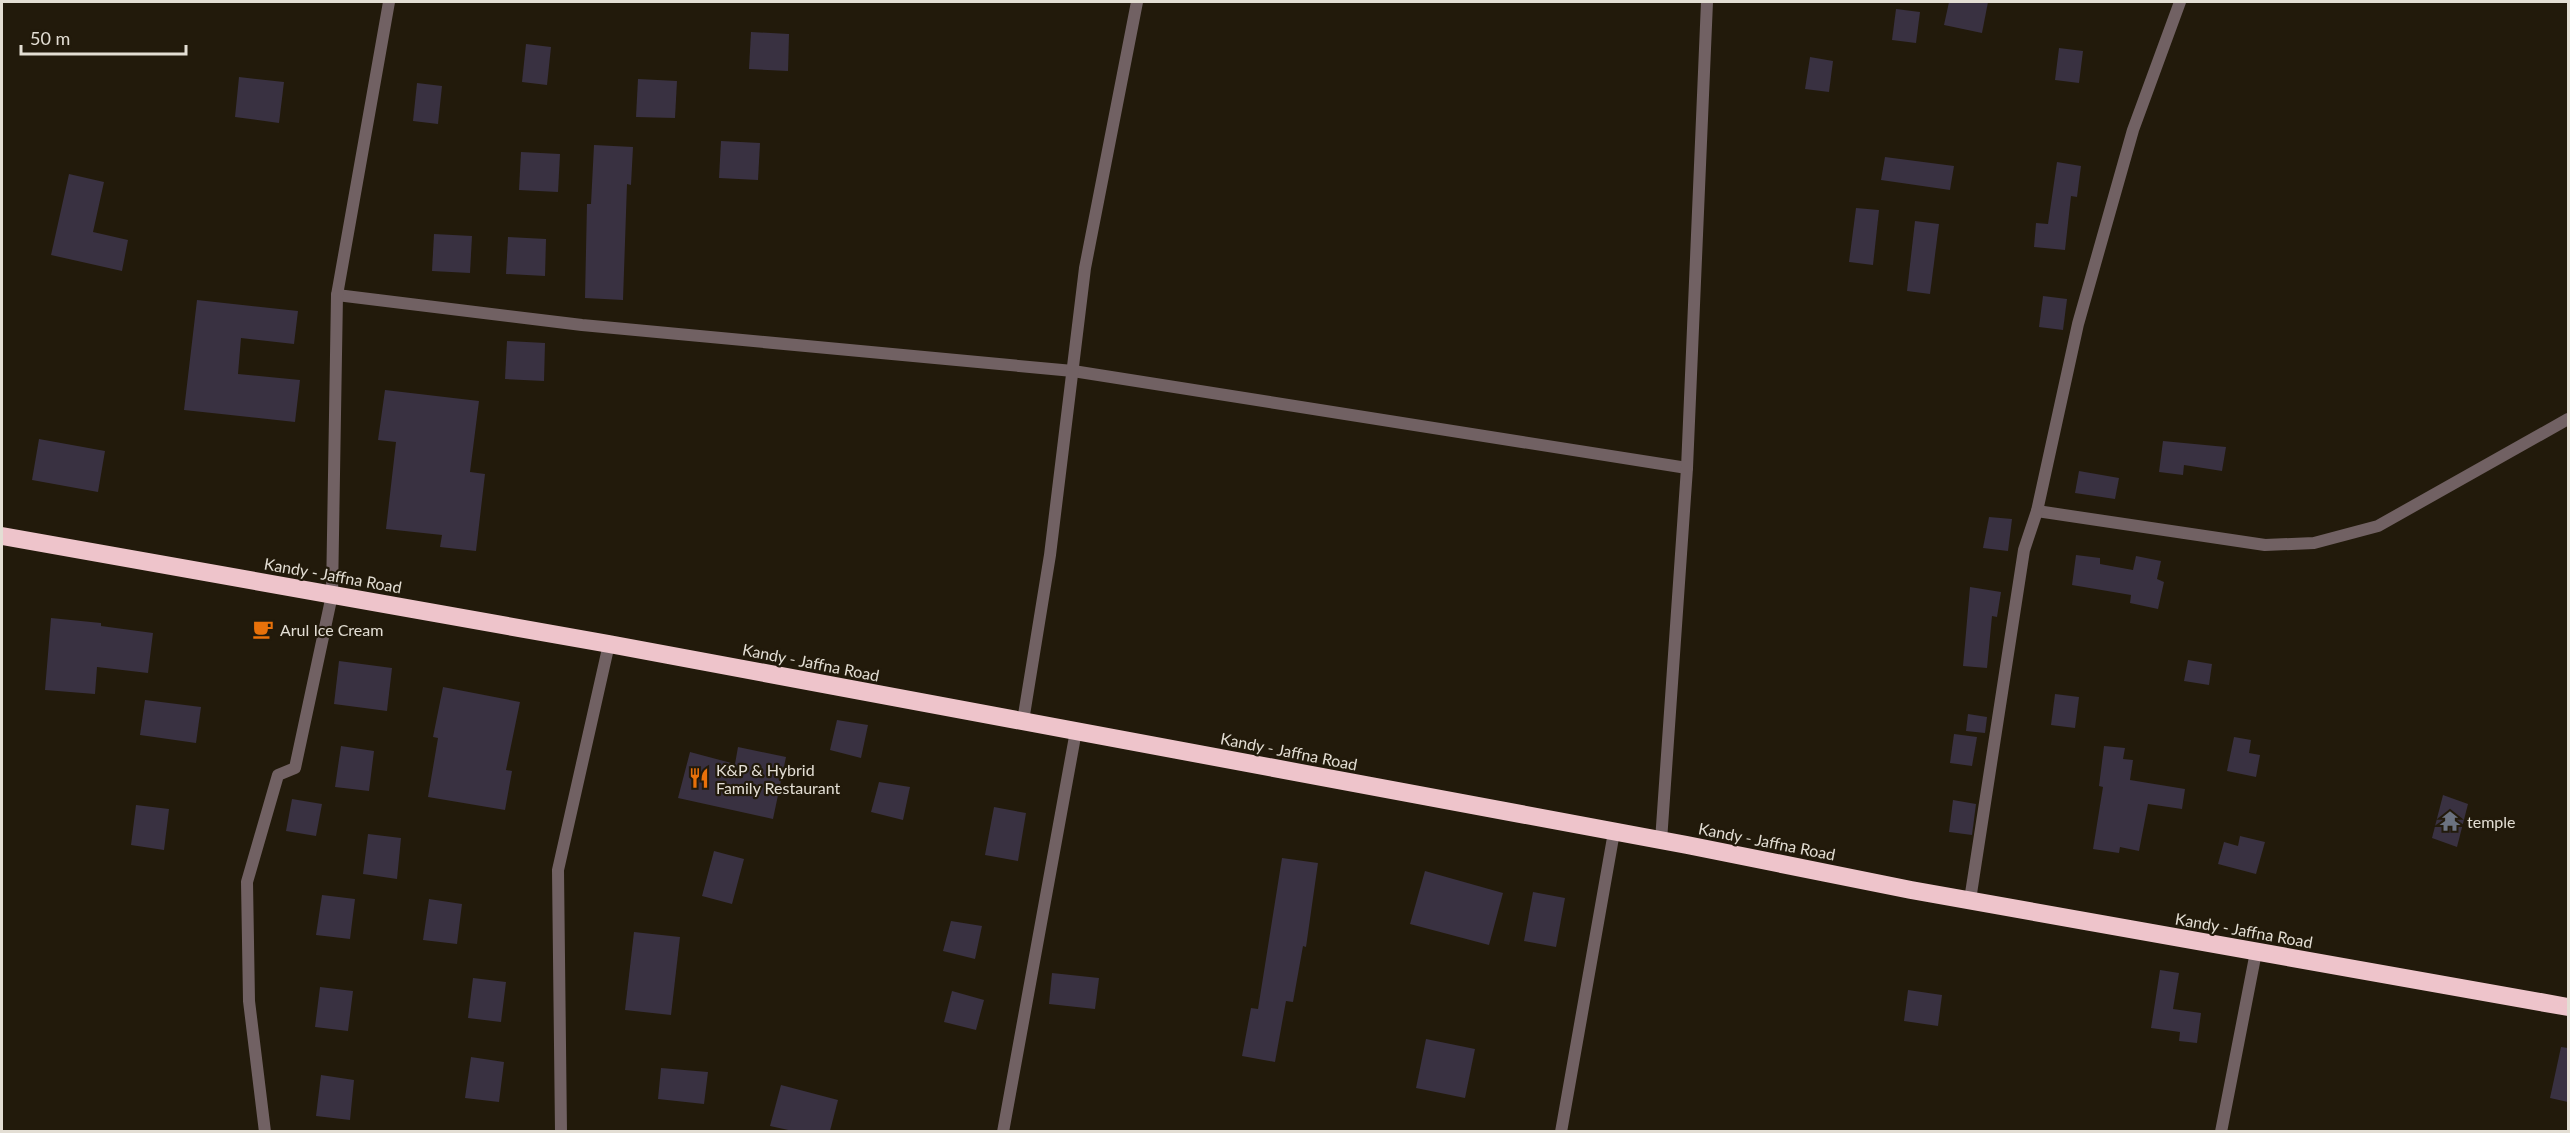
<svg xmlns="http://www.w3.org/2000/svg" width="2570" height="1133" viewBox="0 0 2570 1133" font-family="Lato,sans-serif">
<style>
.building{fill:#393141}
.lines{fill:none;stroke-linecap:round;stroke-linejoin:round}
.street{stroke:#716163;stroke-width:12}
.highway{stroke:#eec4cb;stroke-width:18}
.labels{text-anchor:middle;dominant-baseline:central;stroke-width:4.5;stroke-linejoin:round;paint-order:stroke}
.street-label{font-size:16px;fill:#e3ded4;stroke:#221a0b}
.poi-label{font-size:16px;fill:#e3ded4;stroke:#221a0b;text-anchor:start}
</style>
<rect width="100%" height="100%" fill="#221a0b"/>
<g class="building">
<polygon points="1949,2 1988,2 1982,33 1944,25"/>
<polygon points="1896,9 1920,12 1916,43 1892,40"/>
<polygon points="751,32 789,34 788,71 749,69"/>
<polygon points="526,44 551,47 547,85 522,82"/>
<polygon points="2059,48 2083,51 2079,83 2055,80"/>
<polygon points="1810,57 1833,61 1829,92 1805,89"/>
<polygon points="239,77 284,82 279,123 235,117"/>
<polygon points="638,79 677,81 675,118 636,117"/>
<polygon points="417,83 442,86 438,124 413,121"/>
<polygon points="721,141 760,143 758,180 719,178"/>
<polygon points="594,145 633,147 631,185 627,184 623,300 585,298 587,204 591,204"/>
<polygon points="521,152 560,154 558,192 519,190"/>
<polygon points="1885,157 1954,166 1950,190 1881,180"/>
<polygon points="2057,162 2081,166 2077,197 2071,196 2065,250 2034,247 2036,223 2048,224"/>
<polygon points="69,174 104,182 93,232 128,240 122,271 51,255"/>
<polygon points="1856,208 1879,210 1873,265 1849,262"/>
<polygon points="1915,221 1939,224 1930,294 1907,291"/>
<polygon points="434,234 472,236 470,273 432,271"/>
<polygon points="508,237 546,239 545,276 506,274"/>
<polygon points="2043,296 2067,299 2063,330 2039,327"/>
<polygon points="197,300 298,311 294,344 241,338 238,374 300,380 295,422 184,410"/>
<polygon points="507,341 545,343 544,381 505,379"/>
<polygon points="385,390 479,401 470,472 485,474 476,551 440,547 442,535 386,529 396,442 378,440"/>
<polygon points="39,439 105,451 98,492 32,480"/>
<polygon points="2163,441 2226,447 2222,471 2184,465 2183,475 2159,472"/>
<polygon points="2079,471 2119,478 2115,499 2075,493"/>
<polygon points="1989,517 2012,519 2008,551 1983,548"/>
<polygon points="2076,555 2100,558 2100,564 2133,570 2136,556 2161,561 2157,579 2164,582 2158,609 2130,603 2131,595 2072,585"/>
<polygon points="1970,587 2001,592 1997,617 1992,616 1987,668 1963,666"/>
<polygon points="51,618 101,623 101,626 153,633 148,673 97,667 95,694 45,690"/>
<polygon points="2188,660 2212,664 2209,685 2184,681"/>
<polygon points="339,661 392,668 387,711 334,704"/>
<polygon points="443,687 520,702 506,770 512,771 505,810 428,797 438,738 433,737"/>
<polygon points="2055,694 2079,697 2075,728 2051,725"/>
<polygon points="145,700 201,707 196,743 140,735"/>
<polygon points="1968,714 1987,717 1985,733 1966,731"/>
<polygon points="837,720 868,725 861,758 830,750"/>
<polygon points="1954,734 1977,737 1972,766 1950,763"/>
<polygon points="2234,737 2251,740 2249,753 2260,755 2256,777 2227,771"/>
<polygon points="341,746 374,751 369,791 335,787"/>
<polygon points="2104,746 2125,748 2123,759 2133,760 2130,780 2185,789 2182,809 2148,804 2139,851 2120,847 2119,853 2093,849 2103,787 2099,786"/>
<polygon points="738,747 786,757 773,819 678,798 690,752 735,764"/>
<polygon points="879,782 910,787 903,820 871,812"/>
<polygon points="2443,795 2468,804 2457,847 2432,838"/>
<polygon points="292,799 322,804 316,836 286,831"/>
<polygon points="1953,800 1976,804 1972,835 1949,832"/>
<polygon points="136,805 169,809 164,850 131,845"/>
<polygon points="994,807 1026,813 1018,861 985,855"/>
<polygon points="368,834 401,838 397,879 363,874"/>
<polygon points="2240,836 2265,842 2256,874 2218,864 2224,842 2238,846"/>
<polygon points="714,851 744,859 732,904 702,896"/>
<polygon points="1282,858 1318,863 1306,947 1303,946 1293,1002 1286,1001 1275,1062 1242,1056 1251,1008 1258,1009"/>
<polygon points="1425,871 1503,893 1489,945 1410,924"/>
<polygon points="1533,892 1565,898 1556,947 1524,941"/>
<polygon points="322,895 355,899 350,939 316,935"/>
<polygon points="429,899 462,904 457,944 423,940"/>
<polygon points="951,921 982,926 975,959 943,951"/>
<polygon points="634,932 680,937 671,1015 625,1010"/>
<polygon points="2160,970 2179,973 2173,1009 2201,1013 2197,1043 2179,1041 2180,1032 2151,1028"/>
<polygon points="1052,973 1099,978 1095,1009 1049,1004"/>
<polygon points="473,978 506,982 501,1022 468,1018"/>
<polygon points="320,987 353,991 348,1031 315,1027"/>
<polygon points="1908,990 1942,995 1938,1026 1904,1021"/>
<polygon points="952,991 984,1000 976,1030 944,1022"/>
<polygon points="1426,1039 1475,1049 1465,1098 1416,1088"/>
<polygon points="2561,1047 2568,1048 2568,1102 2550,1098"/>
<polygon points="471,1057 504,1062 499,1102 465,1098"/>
<polygon points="661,1068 708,1072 704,1104 658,1099"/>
<polygon points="321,1075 354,1080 350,1120 316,1116"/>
<polygon points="781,1085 838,1100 830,1131 793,1131 770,1126"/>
</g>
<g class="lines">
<g class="street">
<polyline points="337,295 582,325 1073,371 1687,468"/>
<polyline points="2037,511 2265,545 2314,543 2378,526 2568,419"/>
<polyline points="1023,721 1050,555 1085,268 1137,2"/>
<polyline points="1661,841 1687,468 1707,2"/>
<polyline points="1970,900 2024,550 2037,511 2078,324 2133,130 2180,2"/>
<polyline points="265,1132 249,1001 247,882 278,775 295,768 332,595 337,295 389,2"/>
<polyline points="561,1132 558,870 609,644"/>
<polyline points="1003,1132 1076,731"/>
<polyline points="1561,1132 1614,832"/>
<polyline points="2221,1132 2256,952"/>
</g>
<polyline class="highway" points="2,536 609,644 1687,845 1911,890 2568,1007"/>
</g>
<defs>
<g id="cafe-bare" transform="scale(1.62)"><path d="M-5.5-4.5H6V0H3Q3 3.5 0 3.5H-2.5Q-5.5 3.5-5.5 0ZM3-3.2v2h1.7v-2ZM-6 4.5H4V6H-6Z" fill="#e8710a" stroke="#221a0b" stroke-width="2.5" paint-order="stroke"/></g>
<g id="restaurant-bare" transform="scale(1.62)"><path d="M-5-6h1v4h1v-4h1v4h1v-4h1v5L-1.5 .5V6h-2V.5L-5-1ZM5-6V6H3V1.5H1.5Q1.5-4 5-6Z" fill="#e8710a" stroke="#221a0b" stroke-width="2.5" paint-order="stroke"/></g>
<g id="temple-bare" transform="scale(1.62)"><path d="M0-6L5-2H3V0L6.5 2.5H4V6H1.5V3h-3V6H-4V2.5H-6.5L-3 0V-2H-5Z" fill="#6b7280" stroke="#221a0b" stroke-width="2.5" paint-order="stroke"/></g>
</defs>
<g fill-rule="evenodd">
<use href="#cafe-bare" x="263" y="629"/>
<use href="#restaurant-bare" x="699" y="778"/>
<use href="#temple-bare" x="2450" y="821"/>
</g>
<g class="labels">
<g class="street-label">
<text transform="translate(333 575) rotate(10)">Kandy - Jaffna Road</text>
<text transform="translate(811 662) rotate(11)">Kandy - Jaffna Road</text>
<text transform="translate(1289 751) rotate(11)">Kandy - Jaffna Road</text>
<text transform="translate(1767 841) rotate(11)">Kandy - Jaffna Road</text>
<text transform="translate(2244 930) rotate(10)">Kandy - Jaffna Road</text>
</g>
<g class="poi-label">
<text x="280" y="629">Arul Ice Cream</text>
<text x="716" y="769">K&amp;P &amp; Hybrid<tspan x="716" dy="18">Family Restaurant</tspan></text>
<text x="2467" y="821">temple</text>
</g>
</g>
<rect width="2570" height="1133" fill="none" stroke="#e3ded4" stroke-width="6"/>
<path d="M21 45v9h165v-9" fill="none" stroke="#e3ded4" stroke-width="3"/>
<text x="30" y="45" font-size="18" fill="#e3ded4" stroke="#221a0b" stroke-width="4.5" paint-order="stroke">50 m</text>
</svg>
